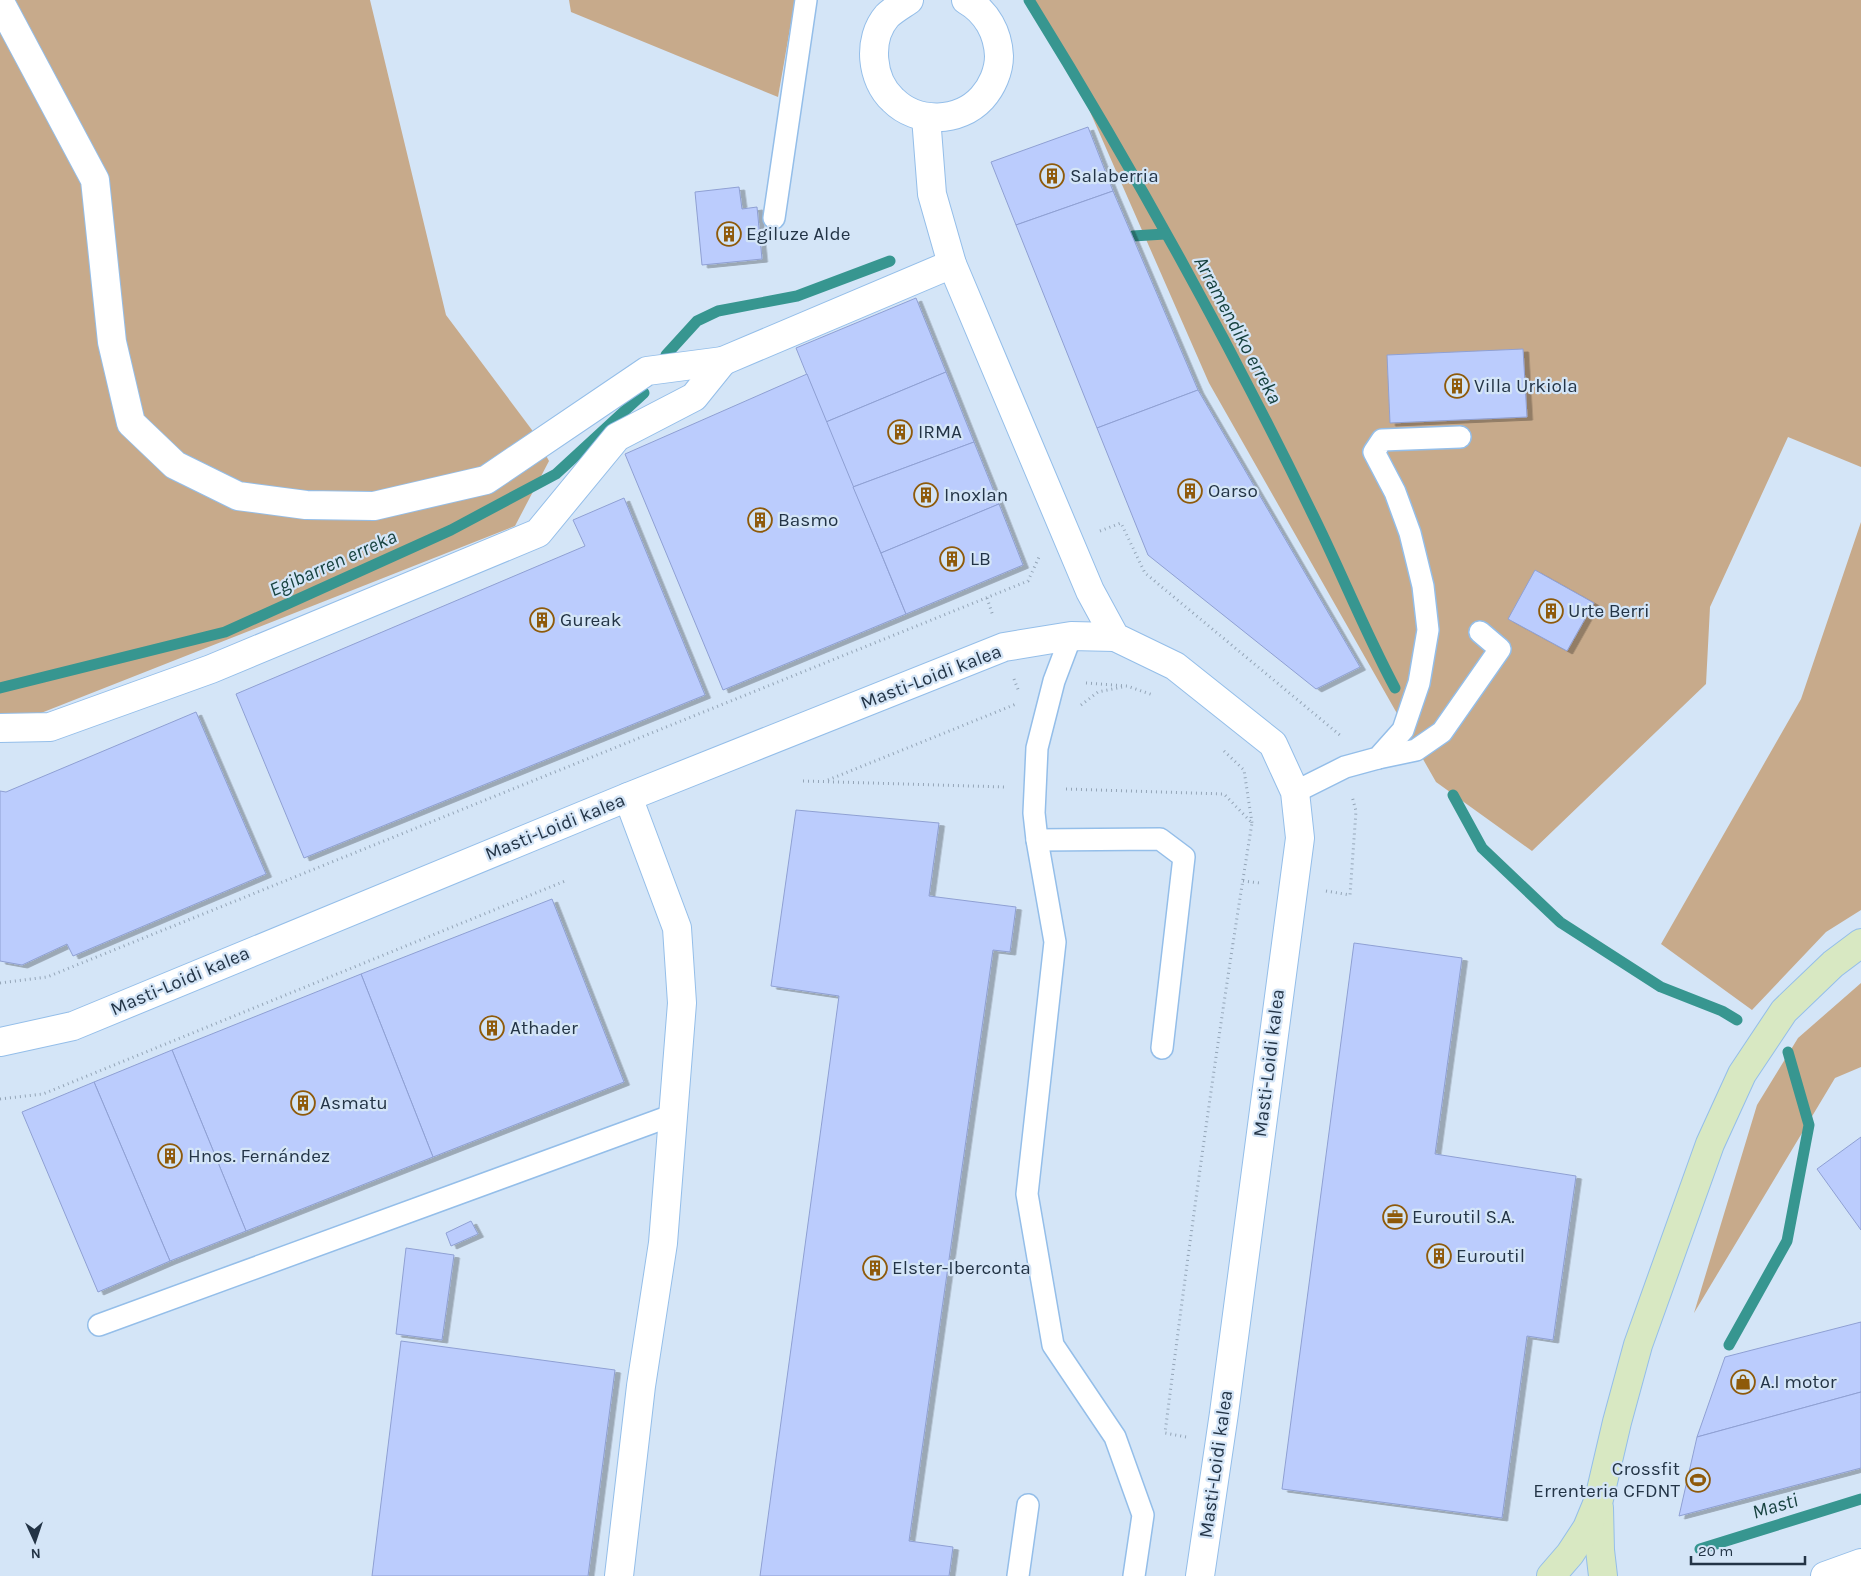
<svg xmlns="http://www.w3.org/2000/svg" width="1861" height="1576" viewBox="0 0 1861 1576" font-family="Karla,sans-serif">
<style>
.green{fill:#c7aa8b}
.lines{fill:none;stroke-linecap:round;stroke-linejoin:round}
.stream{stroke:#379690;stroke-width:11}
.building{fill:#bbccfd;stroke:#8fa0d3;filter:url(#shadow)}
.lane-casing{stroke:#94bee9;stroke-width:24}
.street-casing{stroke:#94bee9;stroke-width:30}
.secondary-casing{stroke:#94bee9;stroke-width:30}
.path{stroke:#94a5b7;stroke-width:3;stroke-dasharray:1 4;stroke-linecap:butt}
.lane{stroke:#fff;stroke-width:21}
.street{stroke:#fff;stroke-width:28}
.secondary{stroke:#d8e8c2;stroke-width:28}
.labels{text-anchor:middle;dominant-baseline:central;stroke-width:4.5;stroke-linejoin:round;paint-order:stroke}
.poi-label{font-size:19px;fill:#233446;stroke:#d4e5f7;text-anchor:start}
.street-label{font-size:19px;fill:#233446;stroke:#d4e5f7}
.water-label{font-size:20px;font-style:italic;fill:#17423f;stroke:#d4e5f7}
</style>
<defs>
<filter id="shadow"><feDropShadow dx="5.5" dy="3" stdDeviation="0" flood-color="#0004"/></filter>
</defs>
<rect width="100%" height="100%" fill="#d4e5f7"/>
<g class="green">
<polygon points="0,0 370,0 446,315 532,430 549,461 515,526 41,713 0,714"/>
<polygon points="569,0 795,0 778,97 571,12"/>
<polygon points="1029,0 1861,0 1861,467 1788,437 1710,607 1706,684 1532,851 1436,782 1209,383 1070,66"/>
<polygon points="1861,522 1861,910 1826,932 1752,1010 1661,944 1801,699"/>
<polygon points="1861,983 1861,1067 1835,1078 1694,1313 1757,1105 1798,1038"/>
</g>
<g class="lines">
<g class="stream">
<path d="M1029,0C1131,165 1226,336 1311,511C1340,569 1364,630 1395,688"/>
<polyline points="1133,236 1165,234"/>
<polyline points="666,355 697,321 718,311 797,296 890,261"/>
<polyline points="0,688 225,632 451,530 556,474 644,393"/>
<polyline points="1453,795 1482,848 1560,922 1661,987 1722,1011 1737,1020"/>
<polyline points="1729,1345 1787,1241 1809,1125 1788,1052"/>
<polyline points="1700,1549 1861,1499"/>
</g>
</g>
<g class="building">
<polygon points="1088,127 1113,191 1016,225 991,162"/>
<polygon points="739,187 742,209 757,207 762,259 702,265 695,192"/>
<polygon points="1113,191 1198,390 1097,428 1016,225"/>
<polygon points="916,298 946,372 826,422 796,348"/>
<polygon points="1523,349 1527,417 1390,423 1387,355"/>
<polygon points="946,372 974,442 853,487 826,422"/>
<polygon points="807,374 906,614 723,690 625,454"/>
<polygon points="1198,390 1360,667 1316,689 1148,555 1097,428"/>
<polygon points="974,442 999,504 881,553 853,487"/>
<polygon points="624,498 705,695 304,858 236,694 585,546 573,520"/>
<polygon points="999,504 1023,565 906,614 881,553"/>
<polygon points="1535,570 1594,603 1567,651 1508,619"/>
<polygon points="196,712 266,874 73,956 67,944 22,965 0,961 0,791 6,792"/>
<polygon points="796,810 939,823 929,896 1016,907 1010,952 993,950 909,1541 953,1547 949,1576 760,1576 839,996 771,986"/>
<polygon points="552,899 624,1082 433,1157 361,974"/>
<polygon points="1354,943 1462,958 1435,1154 1576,1176 1553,1340 1527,1336 1502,1518 1282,1489"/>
<polygon points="361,974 433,1157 246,1231 172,1050"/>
<polygon points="172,1050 246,1231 170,1261 94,1082"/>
<polygon points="94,1082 170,1261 98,1292 22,1112"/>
<polygon points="1861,1137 1861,1230 1817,1169"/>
<polygon points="471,1221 478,1234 451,1246 446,1233"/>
<polygon points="406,1248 454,1255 442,1340 396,1334"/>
<polygon points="1861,1322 1861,1392 1697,1437 1725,1357"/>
<polygon points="401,1341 615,1370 588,1576 372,1576"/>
<polygon points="1861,1392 1861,1468 1679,1516 1697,1437"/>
</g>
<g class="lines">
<g class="lane-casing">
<g id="lane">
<polyline points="774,218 806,0"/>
<polyline points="1071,636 1054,681 1037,748 1034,813 1037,840 1055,942 1027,1194 1053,1345 1115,1437 1143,1515 1134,1576"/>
<polyline points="1378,758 1416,750 1442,732 1500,649 1480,632"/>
<polyline points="1295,792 1345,767 1378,758 1403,730 1419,683 1428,630 1423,586 1410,533 1395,492 1374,452 1382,440 1460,437"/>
<polyline points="1037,840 1160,839 1184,857 1162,1048"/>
<polyline points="99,1325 673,1115"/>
<polyline points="1018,1576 1028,1505"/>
</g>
</g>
<g class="street-casing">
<g id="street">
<path d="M909,0C902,5 893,10 887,16C867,39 871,80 893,100C917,124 959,123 982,98C992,87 999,71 999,56C998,33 987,12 966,0"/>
<polyline points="0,2 95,180 112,342 131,423 175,465 238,496 306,505 374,506 486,480 647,371 723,361 952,264"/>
<polyline points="926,117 932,194 952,264 1090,591 1115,637 1175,666 1273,744 1295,792 1300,838 1224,1413 1200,1576"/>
<polyline points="0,728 50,727 211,669 538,533 617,437 694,397 723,361"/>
<polyline points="0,1042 73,1026 628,797 1004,647 1071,636 1115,637"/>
<polyline points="619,1576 641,1386 663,1243 682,1003 677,928 628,797"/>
<polyline points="1825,1576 1861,1563"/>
</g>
</g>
<g class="secondary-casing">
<g id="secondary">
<polyline points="1599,1508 1600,1550 1603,1576"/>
<polyline points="1551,1576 1570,1554 1587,1528 1599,1499 1617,1422 1638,1345 1710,1144 1742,1074 1784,1011 1833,964 1861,943"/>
</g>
</g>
<g class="path">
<polyline points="1100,531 1121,523 1145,573 1341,736"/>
<polyline points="987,598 993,616"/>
<polyline points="1014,679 1019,692"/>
<polyline points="1086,683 1127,686 1153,695"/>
<polyline points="1081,705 1098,692 1122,687"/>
<polyline points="1224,751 1244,770 1252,823"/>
<polyline points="828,780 1016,704"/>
<polyline points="803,781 1005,787"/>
<path d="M1066,789L1224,794L1252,823C1219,1026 1191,1229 1165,1433L1186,1437"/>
<polyline points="1243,881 1260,883"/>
<polyline points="1326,891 1350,895 1356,811 1352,796"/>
<polyline points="0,983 47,977 1028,581 1039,557"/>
<polyline points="0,1099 43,1094 565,881"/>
</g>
<use href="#lane" class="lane"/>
<use href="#street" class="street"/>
<use href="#secondary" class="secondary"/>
</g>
<defs>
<g id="building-ring" transform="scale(1.25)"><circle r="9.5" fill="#d4e5f7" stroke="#8e5a0a" stroke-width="1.5"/><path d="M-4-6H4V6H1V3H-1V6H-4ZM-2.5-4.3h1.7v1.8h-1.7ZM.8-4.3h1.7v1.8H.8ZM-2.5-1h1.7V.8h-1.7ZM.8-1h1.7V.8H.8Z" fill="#8e5a0a"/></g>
<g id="office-ring" transform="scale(1.25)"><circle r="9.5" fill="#d4e5f7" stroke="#8e5a0a" stroke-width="1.5"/><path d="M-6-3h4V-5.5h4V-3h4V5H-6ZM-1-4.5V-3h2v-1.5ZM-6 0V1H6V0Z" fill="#8e5a0a"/></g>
<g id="shop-ring" transform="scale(1.25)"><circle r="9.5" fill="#d4e5f7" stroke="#8e5a0a" stroke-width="1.5"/><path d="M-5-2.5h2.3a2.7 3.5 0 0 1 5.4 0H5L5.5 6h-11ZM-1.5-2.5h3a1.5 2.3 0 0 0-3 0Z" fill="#8e5a0a"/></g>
<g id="stadium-ring" transform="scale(1.25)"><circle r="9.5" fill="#d4e5f7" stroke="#8e5a0a" stroke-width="1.5"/><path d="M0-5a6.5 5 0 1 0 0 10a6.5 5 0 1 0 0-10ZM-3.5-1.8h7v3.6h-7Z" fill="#8e5a0a"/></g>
</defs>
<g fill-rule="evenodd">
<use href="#building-ring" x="1052" y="176"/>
<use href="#building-ring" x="729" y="234"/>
<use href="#building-ring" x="1457" y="386"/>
<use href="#building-ring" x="900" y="432"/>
<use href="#building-ring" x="1190" y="491"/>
<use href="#building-ring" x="926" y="495"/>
<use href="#building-ring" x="760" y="520"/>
<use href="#building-ring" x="952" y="559"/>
<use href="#building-ring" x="1551" y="611"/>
<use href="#building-ring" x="542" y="620"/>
<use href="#building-ring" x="492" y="1028"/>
<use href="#building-ring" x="303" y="1103"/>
<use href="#building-ring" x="170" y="1156"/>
<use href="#office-ring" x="1395" y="1217"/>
<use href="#building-ring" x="1439" y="1256"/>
<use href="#building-ring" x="875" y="1268"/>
<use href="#shop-ring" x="1743" y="1382"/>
<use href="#stadium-ring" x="1698" y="1480"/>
</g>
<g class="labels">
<g class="poi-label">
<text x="1070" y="176">Salaberria</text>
<text x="746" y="234">Egiluze Alde</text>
<text x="1474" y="386">Villa Urkiola</text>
<text x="918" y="432">IRMA</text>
<text x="1208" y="491">Oarso</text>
<text x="944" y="495">Inoxlan</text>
<text x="778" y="520">Basmo</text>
<text x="970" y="559">LB</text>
<text x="1568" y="611">Urte Berri</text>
<text x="560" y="620">Gureak</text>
<text x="510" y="1028">Athader</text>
<text x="320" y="1103">Asmatu</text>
<text x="188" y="1156">Hnos. Fernández</text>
<text x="1412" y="1217">Euroutil S.A.</text>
<text x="1456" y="1256">Euroutil</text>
<text x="892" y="1268">Elster-Iberconta</text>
<text x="1760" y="1382">A.I motor</text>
<text x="1680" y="1469" text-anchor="end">Crossfit<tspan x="1680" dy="22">Errenteria CFDNT</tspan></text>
</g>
<g class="street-label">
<text transform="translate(931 677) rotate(-21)">Masti-Loidi kalea</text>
<text transform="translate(555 827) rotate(-22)">Masti-Loidi kalea</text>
<text transform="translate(180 981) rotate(-23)">Masti-Loidi kalea</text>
<text transform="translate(1269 1063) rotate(-83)">Masti-Loidi kalea</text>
<text transform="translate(1216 1464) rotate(-82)">Masti-Loidi kalea</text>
</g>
<g class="water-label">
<text transform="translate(1238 330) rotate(62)">Arramendiko erreka</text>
<text transform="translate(333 563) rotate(-24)">Egibarren erreka</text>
<text transform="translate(1775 1506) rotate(-17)">Masti</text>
</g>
</g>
<g transform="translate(35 1541) rotate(177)" stroke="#d4e5f7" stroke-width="4" paint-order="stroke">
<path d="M0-4L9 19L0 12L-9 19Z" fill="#233446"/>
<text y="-8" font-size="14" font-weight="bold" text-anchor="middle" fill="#233446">N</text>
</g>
<path d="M1691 1556v8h114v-8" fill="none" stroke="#233446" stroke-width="2.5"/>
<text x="1698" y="1556" font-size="15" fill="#233446" stroke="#d4e5f7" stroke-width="4" paint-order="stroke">20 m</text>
</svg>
